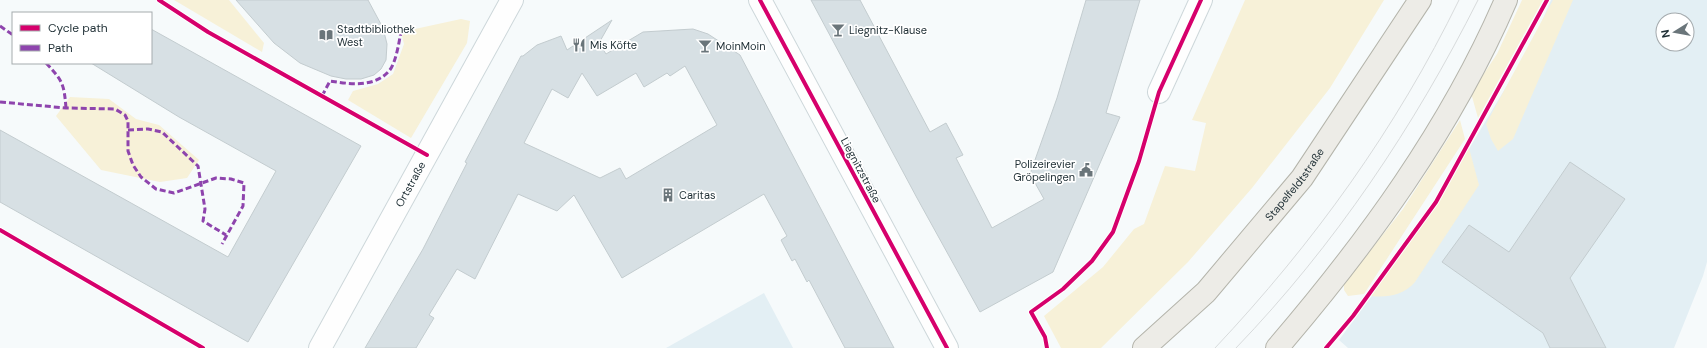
<svg xmlns="http://www.w3.org/2000/svg" width="1707" height="348" viewBox="0 0 1707 348" font-family="'DM Sans',sans-serif">
<style>
.built{fill:#e3eff4;fill-rule:evenodd}
.green{fill:#f7f1d8}
.building{fill:#d7e0e4;stroke:#c3cccf;fill-rule:evenodd}
.lines{fill:none;stroke-linecap:round;stroke-linejoin:round}
.minor-casing{stroke:#cdd7da;stroke-width:24}
.primary-casing{stroke:#b4b4ab;stroke-width:24}
.minor{stroke:#fefefe;stroke-width:22}
.primary{stroke:#edece7;stroke-width:22}
.tram{stroke:#d8dbdc;stroke-width:1}
.quiet{stroke:#8e44ad;stroke-width:3;stroke-dasharray:6 3;stroke-linecap:butt}
.cycleway-casing{stroke:#fff;stroke-width:6}
.cycleway{stroke:#d6006c;stroke-width:4}
.labels{text-anchor:middle;dominant-baseline:central;stroke-width:3.5;stroke-linejoin:round;paint-order:stroke}
.poi-label{font-size:11px;fill:#1e2e34;stroke:#fff;text-anchor:start}
.street-label{font-size:11px;fill:#1e2e34;stroke:#fff}
</style>
<rect width="100%" height="100%" fill="#f6fafb"/>
<g class="built">
<path d="M1551,0H1707V262L1703,276L1674,348H1348L1339,340L1418,234L1533,42ZM1663,20H1687V44H1663Z"/>
<polygon points="764,293 793,348 666,348"/>
</g>
<g class="green">
<polygon points="174,0 229,0 264,43 262,52"/>
<polygon points="1245,0 1384,0 1330,88 1252,188 1188,262 1101,348 1061,348 1044,316 1103,267 1134,229 1144,224 1165,166 1195,171 1206,123 1192,120"/>
<polygon points="1522,0 1543,0 1478,118 1471,93 1497,54"/>
<polygon points="1553,0 1573,0 1513,139 1498,151 1491,139 1486,124"/>
<polygon points="461,19 470,21 467,43 411,138 348,100 353,91 378,84 393,74 404,44 401,32"/>
<polygon points="70,97 109,99 136,119 159,125 199,160 187,178 160,182 101,170 56,116"/>
<polygon points="1460,120 1465,139 1364,294 1348,296 1344,290 1344,284 1403,209"/>
<path d="M1469,148L1479,185L1415,282C1404,295 1387,298 1371,296Z"/>
</g>
<g class="building">
<polygon points="236,0 368,0 383,28 387,44 386,60 381,69 374,75 361,79 346,79 331,76 300,63 274,43"/>
<polygon points="811,0 860,0 930,132 946,123 963,155 956,158 992,228 1044,199 1030,174 1057,98 1086,0 1140,0 1106,113 1120,117 1053,272 980,312 917,198"/>
<path d="M612,20L599,43L606,54L643,32L693,29L708,34L740,55L894,348H845L809,280L807,282L795,259L792,261L781,240L787,236L764,194L622,278L574,195L557,211L518,194L475,279L457,269L429,315L434,318L416,348H365L423,249L467,163L465,162L521,56H523L537,45L561,36L567,50ZM685,66L717,125L626,179L620,168L600,178L524,143L552,89L568,98L582,73L597,96L636,73L644,87L667,73L670,76Z"/>
<polygon points="151,29 361,146 248,342 0,202 0,130 228,257 276,171 179,117 91,63 151,63"/>
<polygon points="1570,162 1625,199 1570,278 1606,348 1550,348 1543,333 1442,262 1469,225 1509,252"/>
</g>
<g class="lines">
<g class="minor-casing">
<g id="minor">
<polyline points="760,0 947,348"/>
<polyline points="1159,92 1201,0"/>
<path id="s1" d="M320,348L512,0"/>
</g>
</g>
<g class="primary-casing">
<g id="primary">
<path id="s2" d="M1144,348L1206,292L1302,178L1420,0"/>
<path d="M1277,348C1367,243 1451,128 1506,0"/>
</g>
</g>
<use href="#minor" class="minor"/>
<use href="#primary" class="primary"/>
<g class="tram">
<path d="M1215,348C1313,244 1396,129 1459,0"/>
<path d="M1236,348C1335,245 1414,127 1478,0"/>
</g>
<g class="quiet">
<polyline points="0,26 13,35"/>
<path d="M46,63C63,81 64,84 66,108"/>
<path d="M322,96L330,81C350,84 374,88 389,71C396,63 399,42 401,32"/>
<polyline points="0,102 66,108 115,109 125,115 128,121 128,151 133,165 141,177 156,189 174,193 216,178 231,179 244,183 243,206 222,244"/>
<polyline points="128,130 148,129 162,132 198,166 205,209 203,221 226,235"/>
</g>
<g class="cycleway-casing">
<g id="cycleway">
<polyline points="159,0 208,32 427,155"/>
<polyline points="760,0 947,348"/>
<polyline points="0,230 203,348"/>
<polyline points="1047,348 1045,337 1031,312 1063,289 1092,261 1113,232 1139,161 1159,92 1201,0"/>
<polyline points="1326,348 1353,316 1436,202 1547,0"/>
</g>
</g>
<use href="#cycleway" class="cycleway"/>
</g>
<defs>
<g id="bar-bare" transform="scale(1.08)"><path d="M-6-5H6L.8 .8V4.5H3.5V6h-7V4.5H-.8V.8Z" fill="#6a757a" stroke="#fff" stroke-width="2.5" paint-order="stroke"/></g>
<g id="library-bare" transform="scale(1.08)"><path d="M-6-4Q-3-5.5-.7-3.5V5Q-3 3-6 4ZM6-4Q3-5.5 .7-3.5V5Q3 3 6 4Z" fill="#6a757a" stroke="#fff" stroke-width="2.5" paint-order="stroke"/></g>
<g id="restaurant-bare" transform="scale(1.08)"><path d="M-5-6h1v4h1v-4h1v4h1v-4h1v5L-1.5 .5V6h-2V.5L-5-1ZM5-6V6H3V1.5H1.5Q1.5-4 5-6Z" fill="#6a757a" stroke="#fff" stroke-width="2.5" paint-order="stroke"/></g>
<g id="civic-bare" transform="scale(1.08)"><path d="M-.6-6.5H3V-4.5H.6V-3L4-1V1h2V6H-6V1h2V-1L-.6-3ZM-1.2 2.5V6h2.4V2.5Z" fill="#6a757a" stroke="#fff" stroke-width="2.5" paint-order="stroke"/></g>
<g id="building-bare" transform="scale(1.08)"><path d="M-4-6H4V6H1V3H-1V6H-4ZM-2.5-4.3h1.7v1.8h-1.7ZM.8-4.3h1.7v1.8H.8ZM-2.5-1h1.7V.8h-1.7ZM.8-1h1.7V.8H.8Z" fill="#6a757a" stroke="#fff" stroke-width="2.5" paint-order="stroke"/></g>
</defs>
<g fill-rule="evenodd">
<use href="#bar-bare" x="838" y="30"/>
<use href="#library-bare" x="326" y="35"/>
<use href="#restaurant-bare" x="579" y="45"/>
<use href="#bar-bare" x="705" y="46"/>
<use href="#civic-bare" x="1086" y="170"/>
<use href="#building-bare" x="668" y="195"/>
</g>
<g class="labels">
<g class="poi-label">
<text x="337" y="29">Stadtbibliothek<tspan x="337" dy="13">West</tspan></text>
<text x="849" y="30">Liegnitz-Klause</text>
<text x="590" y="45">Mis Köfte</text>
<text x="716" y="46">MoinMoin</text>
<text x="1075" y="164" text-anchor="end">Polizeirevier<tspan x="1075" dy="13">Gröpelingen</tspan></text>
<text x="679" y="195">Caritas</text>
</g>
<g class="street-label">
<text transform="translate(861 170) rotate(62)">Liegnitzstraße</text>
<text stroke="none"><textPath href="#s2" startOffset="223">Stapelfeldtstraße</textPath></text>
<text stroke="none"><textPath href="#s1" startOffset="187">Ortstraße</textPath></text>
</g>
</g>
<rect x="12" y="12" width="140" height="52" fill="#ffffff" stroke="#a5abae"/>
<rect x="20" y="25" width="20" height="6" fill="#d6006c" stroke="#a5abae"/>
<text x="48" y="32" font-size="12" fill="#1e2e34">Cycle path</text>
<rect x="20" y="45" width="20" height="6" fill="#8e44ad" stroke="#a5abae"/>
<text x="48" y="52" font-size="12" fill="#1e2e34">Path</text>
<g transform="translate(1675 32) rotate(259)"><circle r="19" fill="#ffffff" stroke="#a5abae"/>
<path d="M0-3L7 15L0 10L-7 15Z" fill="#6a757a"/>
<text y="-6" font-size="11" font-weight="bold" text-anchor="middle" fill="#1e2e34">N</text>
</g>
</svg>
